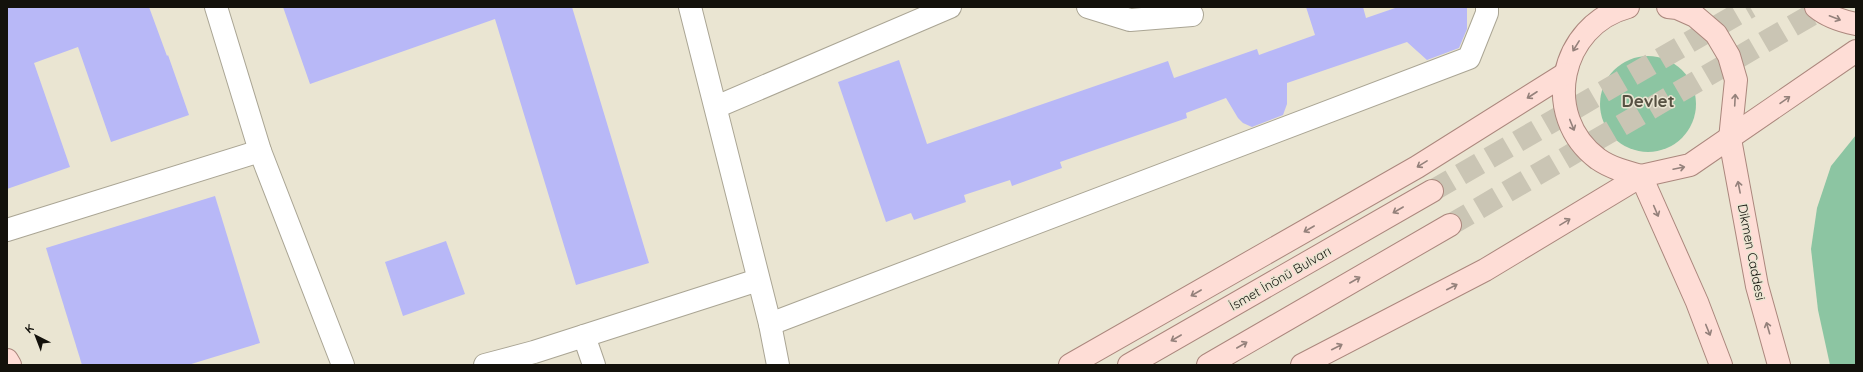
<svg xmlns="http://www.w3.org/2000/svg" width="1863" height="372" viewBox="0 0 1863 372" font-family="Quicksand,sans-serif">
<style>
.green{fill:#8cc5a2}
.building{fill:#b8b8f7}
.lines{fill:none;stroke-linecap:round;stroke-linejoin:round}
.major-tunnel{stroke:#cac5b4;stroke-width:22;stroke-dasharray:22 11;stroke-linecap:butt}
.minor-casing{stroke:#aaa594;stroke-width:24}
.major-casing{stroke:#ab877d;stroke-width:24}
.minor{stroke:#fff;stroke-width:22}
.major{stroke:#feddd6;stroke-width:22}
.oneway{stroke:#94817b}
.labels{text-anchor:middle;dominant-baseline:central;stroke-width:3;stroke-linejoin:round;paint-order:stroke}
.street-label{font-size:13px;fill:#13110b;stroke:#eae5d2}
.district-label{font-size:17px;font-weight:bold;fill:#565142;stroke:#eae5d2}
</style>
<rect width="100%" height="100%" fill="#eae5d2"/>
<g class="green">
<circle cx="1648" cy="104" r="48"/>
<polygon points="1856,135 1856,365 1830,365 1818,310 1811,249 1817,208 1831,166"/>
</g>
<g class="building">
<polygon points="7,7 149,7 167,56 168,55 189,115 111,142 78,47 34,63 70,167 7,189"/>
<polygon points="283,7 572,7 649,263 576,285 495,19 310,84"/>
<polygon points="1306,7 1363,7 1366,18 1398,7 1467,7 1467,29 1459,48 1427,60 1407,42 1287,83 1287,104 1283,115 1252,127 1243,123 1238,118 1226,98 1186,113 1187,118 1060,162 1062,168 1012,186 1010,180 964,195 966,202 914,220 911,213 886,222 838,82 899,60 927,144 1168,61 1174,78 1257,49 1259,55 1315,35"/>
<polygon points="215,196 260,343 188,365 82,365 46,248"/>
<polygon points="446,241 465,294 403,316 385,262"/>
</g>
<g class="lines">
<g class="major-tunnel">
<polyline points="1432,191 1750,7"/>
<polyline points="1450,225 1825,7"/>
</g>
<g class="minor-casing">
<g id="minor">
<polyline points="216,7 260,151 343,365"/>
<polyline points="690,7 770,324 778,365"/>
<polyline points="1088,7 1130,20 1192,15"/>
<polyline points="716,107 950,7"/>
<polyline points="7,230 260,151"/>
<polyline points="770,324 1469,58 1487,13 1487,7"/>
<polyline points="584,336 594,365"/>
<polyline points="485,365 534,352 758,280"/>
</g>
</g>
<g class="major-casing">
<g id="major">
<path d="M1628,7C1560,25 1540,116 1598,159C1611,168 1626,172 1641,176"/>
<polyline points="1668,7 1677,8 1695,16 1716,34 1729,56 1736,80 1730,139 1757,286 1779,365"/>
<path d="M1816,7C1828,17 1841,21 1856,24"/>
<polyline points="1641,176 1697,302 1721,365"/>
<polyline points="7,360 10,365"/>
<polyline points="1070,365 1417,167 1565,74"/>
<polyline points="1129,365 1432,191"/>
<polyline points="1208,365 1450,225"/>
<polyline points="1302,365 1485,270 1641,176 1690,165 1856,51"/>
</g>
</g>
<use href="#minor" class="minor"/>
<use href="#major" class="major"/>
</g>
<defs><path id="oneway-shaft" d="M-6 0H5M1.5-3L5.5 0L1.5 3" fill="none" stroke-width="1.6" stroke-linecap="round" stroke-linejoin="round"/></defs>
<g class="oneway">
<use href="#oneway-shaft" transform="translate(1835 18) rotate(21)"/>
<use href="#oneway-shaft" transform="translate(1576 46) rotate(122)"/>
<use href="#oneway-shaft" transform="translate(1532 95) rotate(147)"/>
<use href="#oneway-shaft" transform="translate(1735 100) rotate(-87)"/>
<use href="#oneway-shaft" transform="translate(1785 100) rotate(-35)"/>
<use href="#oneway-shaft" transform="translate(1572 125) rotate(68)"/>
<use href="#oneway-shaft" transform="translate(1422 164) rotate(148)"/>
<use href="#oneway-shaft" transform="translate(1679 168) rotate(-12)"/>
<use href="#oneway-shaft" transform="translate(1739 187) rotate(-101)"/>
<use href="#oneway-shaft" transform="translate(1398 210) rotate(150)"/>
<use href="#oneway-shaft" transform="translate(1656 211) rotate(67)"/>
<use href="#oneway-shaft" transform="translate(1565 222) rotate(-31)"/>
<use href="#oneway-shaft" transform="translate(1309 229) rotate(150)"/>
<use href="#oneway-shaft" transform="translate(1355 280) rotate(-30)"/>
<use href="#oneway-shaft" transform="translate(1452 287) rotate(-27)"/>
<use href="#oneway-shaft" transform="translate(1196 293) rotate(150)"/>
<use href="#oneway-shaft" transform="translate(1768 328) rotate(-106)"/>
<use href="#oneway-shaft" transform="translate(1708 330) rotate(68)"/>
<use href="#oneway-shaft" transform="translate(1176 338) rotate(150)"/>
<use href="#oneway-shaft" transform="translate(1242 345) rotate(-30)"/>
<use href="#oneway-shaft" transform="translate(1337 347) rotate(-27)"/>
</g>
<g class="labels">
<g class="street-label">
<text transform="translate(1752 252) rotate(79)">Dikmen Caddesi</text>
<text transform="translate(1280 278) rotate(-30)">İsmet İnönü Bulvarı</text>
</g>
<g class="district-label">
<text x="1648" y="100">Devlet</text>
</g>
</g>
<rect width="1863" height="372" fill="none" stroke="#13110b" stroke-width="16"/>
<g transform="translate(36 336) rotate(318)" stroke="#eae5d2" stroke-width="3" paint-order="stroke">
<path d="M0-3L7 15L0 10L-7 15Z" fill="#13110b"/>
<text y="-6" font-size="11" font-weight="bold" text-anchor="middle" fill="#13110b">K</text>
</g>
</svg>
